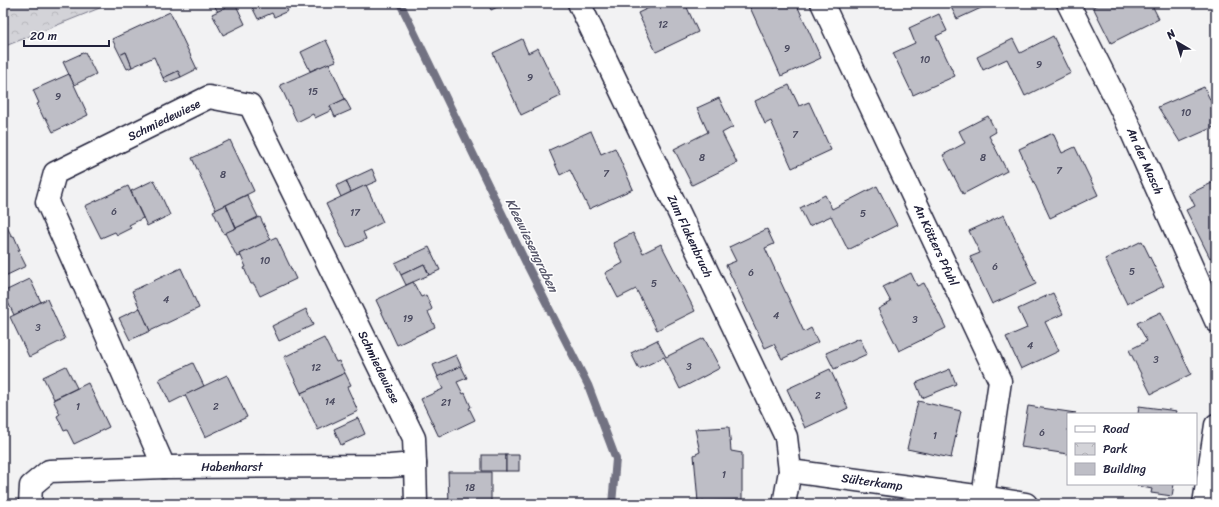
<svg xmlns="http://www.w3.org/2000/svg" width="1219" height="507" viewBox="0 0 1219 507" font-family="Sriracha,sans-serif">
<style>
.park{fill:url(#park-crowns);stroke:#7a7a8a}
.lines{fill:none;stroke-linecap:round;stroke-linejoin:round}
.stream{stroke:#727282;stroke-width:8}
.building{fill:#bebec6;stroke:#22223b}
.street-casing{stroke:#22223b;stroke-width:25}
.street{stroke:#fff;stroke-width:22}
.labels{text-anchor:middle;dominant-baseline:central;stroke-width:3;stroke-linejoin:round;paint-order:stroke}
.number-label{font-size:10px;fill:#49495e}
.street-label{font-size:12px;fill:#22223b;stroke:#fff}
.water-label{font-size:13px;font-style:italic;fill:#58586b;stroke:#fff}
</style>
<defs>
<pattern id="park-crowns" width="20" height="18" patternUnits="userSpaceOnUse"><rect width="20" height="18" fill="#d3d3d8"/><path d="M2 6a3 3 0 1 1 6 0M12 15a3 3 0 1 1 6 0" fill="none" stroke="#b5b5ba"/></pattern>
</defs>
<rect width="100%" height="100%" fill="#f2f2f3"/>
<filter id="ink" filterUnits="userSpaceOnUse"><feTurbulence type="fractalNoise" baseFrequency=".025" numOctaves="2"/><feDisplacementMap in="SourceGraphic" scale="8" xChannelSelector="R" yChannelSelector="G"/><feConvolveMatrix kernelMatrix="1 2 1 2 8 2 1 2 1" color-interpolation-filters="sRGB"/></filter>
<g filter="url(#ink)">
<polygon class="park" points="3,3 112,3 3,47"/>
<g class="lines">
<polyline class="stream" points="400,3 527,265 588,385 616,459 612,504"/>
</g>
<g class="building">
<polygon points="213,3 234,3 218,12"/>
<polygon points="235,3 245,24 223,35 212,14"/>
<polygon points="250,3 292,3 285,6 288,11 274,17 272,13 258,19"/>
<polygon points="488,3 506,3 491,10"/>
<polygon points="659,3 685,3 698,32 656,52 638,13"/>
<polygon points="748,3 772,3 774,8 784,3 796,3 821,58 781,76"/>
<polygon points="949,3 992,3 957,19"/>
<polygon points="1100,3 1151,3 1159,19 1111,43 1093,7"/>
<polygon points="170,12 197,69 181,77 178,71 163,78 154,57 132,67 126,52 120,55 112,39"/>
<polygon points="939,14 947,31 936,36 955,76 913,95 893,53 915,43 909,28"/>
<polygon points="1053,36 1071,73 1025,96 1007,59 983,70 977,57 1013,39 1020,53"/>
<polygon points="522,39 528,53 538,48 561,96 521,115 493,53"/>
<polygon points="326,40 336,61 310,71 301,52"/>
<polygon points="85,52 96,74 74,85 63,62"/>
<polygon points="126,52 132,67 127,69 120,55"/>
<polygon points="329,63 345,99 330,106 332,110 315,118 313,114 297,122 280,85"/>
<polygon points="178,71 181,77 166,83 163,78"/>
<polygon points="69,74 88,115 53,132 46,118 44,119 37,104 39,103 33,90"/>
<polygon points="789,85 799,106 809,102 831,150 792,168 771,121 765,124 755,101"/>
<polygon points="1204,87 1216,112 1216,126 1180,142 1158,107"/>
<polygon points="719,98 733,127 722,133 737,163 692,185 674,149 708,132 697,108"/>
<polygon points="345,99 351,110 335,117 330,106"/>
<polygon points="988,116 996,132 989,136 1007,171 963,194 943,155 965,143 959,131"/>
<polygon points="591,131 601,154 615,148 633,189 589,209 570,170 560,175 549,150"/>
<polygon points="1053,133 1062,153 1075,147 1098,195 1050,218 1019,149"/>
<polygon points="230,140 254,191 216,210 192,158"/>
<polygon points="372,169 377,181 351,192 346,181"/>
<polygon points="154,180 170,215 147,226 131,191"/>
<polygon points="346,181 351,192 341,197 336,186"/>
<polygon points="1216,181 1216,255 1210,258 1186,210 1195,206 1189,194"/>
<polygon points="366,185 383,222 363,232 366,239 347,248 326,204"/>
<polygon points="128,186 143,218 129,225 131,228 117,235 115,232 101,238 85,206"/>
<polygon points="877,186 897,225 848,250 831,216 809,226 800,208 825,195 832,209"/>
<polygon points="247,195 258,217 236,228 226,205"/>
<polygon points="226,205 236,228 224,234 213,211"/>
<polygon points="1004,215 1036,284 992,304 970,257 980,253 969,231"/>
<polygon points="260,217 271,240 240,254 241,256 237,257 225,233"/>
<polygon points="3,221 4,221 12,237 14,236 20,250 18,250 26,266 3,277"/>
<polygon points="767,229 774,244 765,248 804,332 811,328 818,342 782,359 774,344 765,348 726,265 736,261 729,247"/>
<polygon points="633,233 643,253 661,244 695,311 657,330 636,289 618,298 605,273 623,263 613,243"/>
<polygon points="276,237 296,279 260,296 254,284 251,284 244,268 246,267 240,254"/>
<polygon points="1142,241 1164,286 1127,304 1105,259"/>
<polygon points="429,247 440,270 429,275 424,264 401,275 395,263"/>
<polygon points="424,264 429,275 406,285 401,275"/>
<polygon points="181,268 199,308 150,331 132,291"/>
<polygon points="911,273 917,286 924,283 946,328 899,351 878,309 891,302 883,287"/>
<polygon points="30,279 41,302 14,315 3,292"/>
<polygon points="413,282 421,297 426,295 432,309 428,312 435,327 397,345 376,300"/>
<polygon points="1053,293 1063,314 1045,322 1059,351 1021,369 1006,337 1027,328 1018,309"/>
<polygon points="47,299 65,339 29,357 10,317"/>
<polygon points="140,308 150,331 130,340 119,318"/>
<polygon points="306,309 313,325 279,341 272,326"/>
<polygon points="1161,312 1191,374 1151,394 1129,350 1147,341 1137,323"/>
<polygon points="324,338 336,362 339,361 345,373 301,393 284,357"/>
<polygon points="704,338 720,368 680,389 664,357 639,369 631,353 657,340 666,357"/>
<polygon points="860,338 867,354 834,369 826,353"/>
<polygon points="456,355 461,366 438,377 433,365"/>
<polygon points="193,363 204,386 170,403 159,379"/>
<polygon points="66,366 77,388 54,399 43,377"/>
<polygon points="461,366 467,378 457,382 463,394 465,393 471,407 469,408 475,420 439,437 421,399 443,389 437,377"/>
<polygon points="830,369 848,408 805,428 787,389"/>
<polygon points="950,369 956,384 922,398 916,383"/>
<polygon points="345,373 351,385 347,387 358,411 318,430 301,393"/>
<polygon points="227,375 247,417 205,437 185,395"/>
<polygon points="88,383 109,427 74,444 67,430 64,431 57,416 60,414 53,400"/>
<polygon points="918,401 961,411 951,458 907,449"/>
<polygon points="1028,406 1076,413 1068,414 1068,454 1021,447"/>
<polygon points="1139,406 1177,411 1176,414 1138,414"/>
<polygon points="358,418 365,434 341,445 334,429"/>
<polygon points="729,427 731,451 742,453 742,500 698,502 694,455 700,452 695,429"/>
<rect x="482" y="455" width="24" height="16"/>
<rect x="506" y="455" width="13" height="16"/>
<polygon points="448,472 491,472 491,504 449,504"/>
<polygon points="1138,484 1174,484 1172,496 1151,493 1152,489 1137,486"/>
<polygon points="804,500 826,504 803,504"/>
</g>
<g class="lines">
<g class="street-casing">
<g id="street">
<polyline points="579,3 786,437 790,471 784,504"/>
<polyline points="822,3 1000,381 983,497"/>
<polyline points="1068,3 1125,117 1216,321"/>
<polyline points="164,467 103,327 47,202 55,173 209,97 250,105 414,438 415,464"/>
<polyline points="790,471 983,497 1026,504"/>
<polyline points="30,504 31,486 49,471 164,467 390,466 415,464 416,504"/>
<polyline points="1204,504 1216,425"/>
</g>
</g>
<use href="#street" class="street"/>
</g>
</g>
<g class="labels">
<g class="number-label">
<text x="663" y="25">12</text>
<text x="787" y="49">9</text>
<text x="925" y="60">10</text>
<text x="1039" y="65">9</text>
<text x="530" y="78">9</text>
<text x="313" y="92">15</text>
<text x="58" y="97">9</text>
<text x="1186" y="113">10</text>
<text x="795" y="135">7</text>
<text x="702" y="158">8</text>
<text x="983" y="158">8</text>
<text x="1059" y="171">7</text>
<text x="606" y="174">7</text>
<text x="223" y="175">8</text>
<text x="114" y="212">6</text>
<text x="355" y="213">17</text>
<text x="863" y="214">5</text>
<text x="265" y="261">10</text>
<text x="995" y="267">6</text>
<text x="1132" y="272">5</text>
<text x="751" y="273">6</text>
<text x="654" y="284">5</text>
<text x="166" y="300">4</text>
<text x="776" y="316">4</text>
<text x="408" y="319">19</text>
<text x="915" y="320">3</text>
<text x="38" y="328">3</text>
<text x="1030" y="346">4</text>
<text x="1156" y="360">3</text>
<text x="689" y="367">3</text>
<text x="316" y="368">12</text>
<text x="818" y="396">2</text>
<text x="330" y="402">14</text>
<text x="446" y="403">21</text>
<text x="78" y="407">1</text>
<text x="216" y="407">2</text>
<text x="1042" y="433">6</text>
<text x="935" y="436">1</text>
<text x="724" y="475">1</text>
<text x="470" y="488">18</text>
</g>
<g class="street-label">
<text transform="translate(164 120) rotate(-26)">Schmiedewiese</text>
<text transform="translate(1145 161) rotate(66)">An der Masch</text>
<text transform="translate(690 236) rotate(65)">Zum Flakenbruch</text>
<text transform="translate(936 245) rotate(65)">An Kötters Pfuhl</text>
<text transform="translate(379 367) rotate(64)">Schmiedewiese</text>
<text x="232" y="467">Habenharst</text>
<text transform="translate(872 482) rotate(8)">Sülterkamp</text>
</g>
<g class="water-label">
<text transform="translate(532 245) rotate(64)">Kleewiesengraben</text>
</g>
</g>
<rect width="1219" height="507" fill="none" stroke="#fff" stroke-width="16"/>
<rect x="8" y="8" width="1203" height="491" fill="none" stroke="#22223b" stroke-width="1.5" filter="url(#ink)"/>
<rect x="1067" y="413" width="130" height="72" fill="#ffffff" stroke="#a7a7b1"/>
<rect x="1075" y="426" width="20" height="6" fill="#ffffff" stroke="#a7a7b1"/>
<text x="1103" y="433" font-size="12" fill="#22223b">Road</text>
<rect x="1075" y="443" width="20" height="12" fill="url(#park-crowns)" stroke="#a7a7b1"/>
<text x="1103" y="453" font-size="12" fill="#22223b">Park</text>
<rect x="1075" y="463" width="20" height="12" fill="#bebec6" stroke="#a7a7b1"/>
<text x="1103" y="473" font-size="12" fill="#22223b">Building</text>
<g transform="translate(1177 42) rotate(322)" stroke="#ffffff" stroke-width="3" paint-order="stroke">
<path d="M0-3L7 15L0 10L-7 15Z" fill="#22223b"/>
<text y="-6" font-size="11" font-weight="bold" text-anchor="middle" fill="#22223b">N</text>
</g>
<path d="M24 40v6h85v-6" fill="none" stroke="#22223b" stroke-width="2"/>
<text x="30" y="40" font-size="12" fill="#22223b" stroke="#ffffff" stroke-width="3" paint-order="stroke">20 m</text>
</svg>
